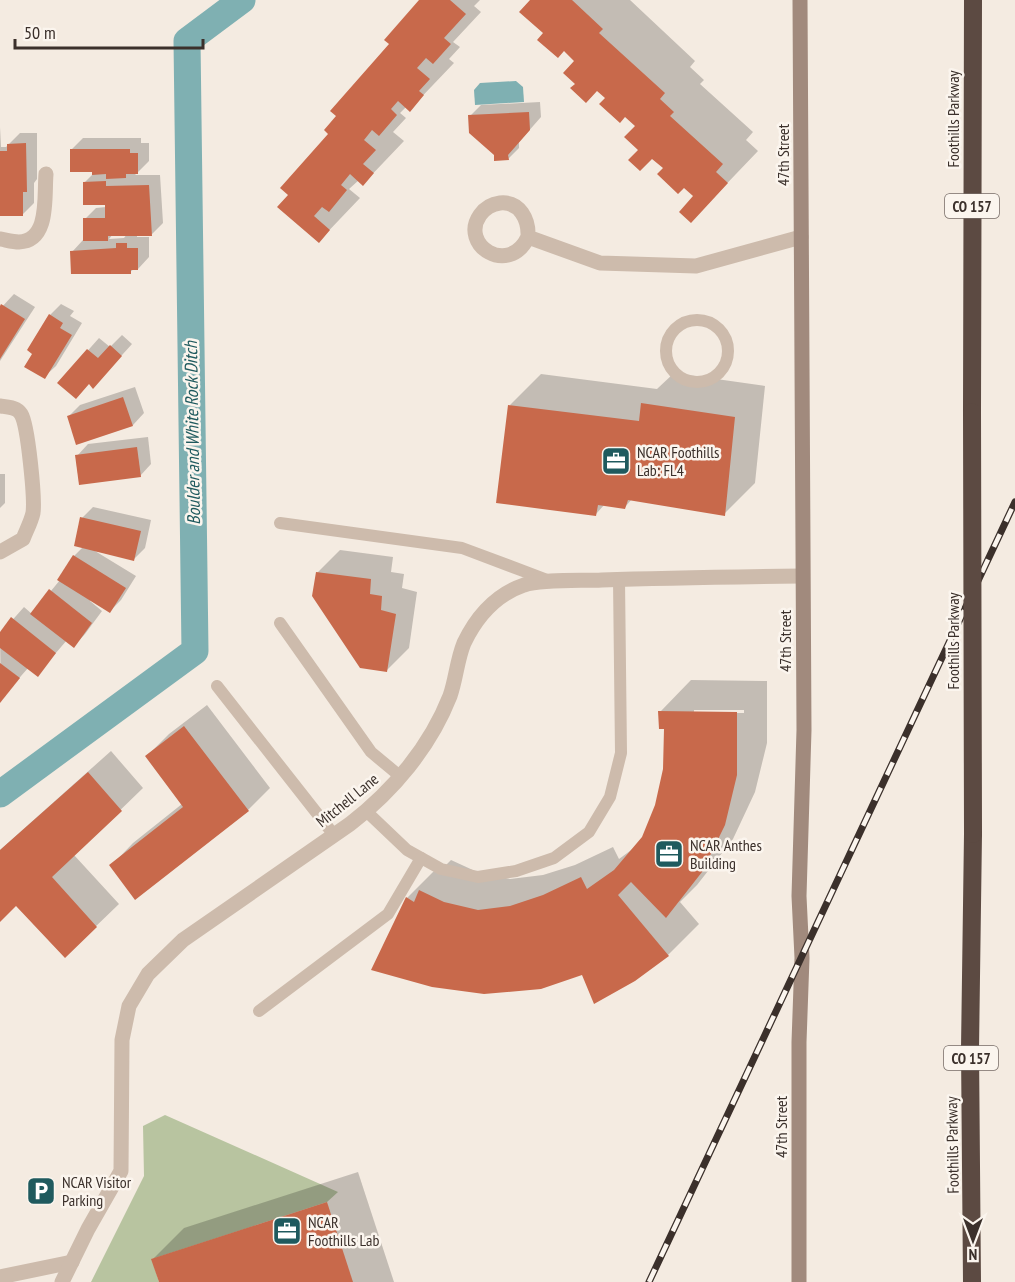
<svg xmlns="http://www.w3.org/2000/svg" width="1015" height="1282" viewBox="0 0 1015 1282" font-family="'PT Sans Narrow',sans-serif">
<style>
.green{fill:#b8c4a0}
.water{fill:#7fb0b2}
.shadow{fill:#0003;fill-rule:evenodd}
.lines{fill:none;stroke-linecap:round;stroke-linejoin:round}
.canal{stroke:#7fb0b2;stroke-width:27}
.building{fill:#c8694b}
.lane{stroke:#cdbbac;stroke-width:12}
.street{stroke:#cdbbac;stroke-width:15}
.secondary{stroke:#a18a7d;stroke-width:15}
.highway{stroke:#5c4a42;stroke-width:18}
.rail-casing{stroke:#3b302b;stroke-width:7}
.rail{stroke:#fbf5ee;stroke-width:4.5;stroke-dasharray:14;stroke-linecap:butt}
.highway-bridge{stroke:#5c4a42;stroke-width:18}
.labels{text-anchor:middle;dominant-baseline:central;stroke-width:5;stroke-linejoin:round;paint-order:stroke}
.shield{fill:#fbf5ee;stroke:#756b66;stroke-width:1.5}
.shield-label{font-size:15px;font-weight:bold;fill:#3b302b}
.street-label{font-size:16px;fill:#3b302b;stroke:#fbf5ee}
.poi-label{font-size:16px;fill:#3b302b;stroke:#fbf5ee;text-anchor:start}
.water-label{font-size:18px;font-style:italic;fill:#1f5a5e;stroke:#fbf5ee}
</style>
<rect width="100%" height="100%" fill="#f4ebe1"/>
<polygon class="green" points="165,1115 338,1192 327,1202 152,1259 159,1282 91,1282 144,1176 143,1126"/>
<polygon class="water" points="516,81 523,87 524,102 475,105 474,90 480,83"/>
<g class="shadow">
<polygon points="421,0 480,0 474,6 481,12 453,42 460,47 449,59 454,63 410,109 406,107 400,113 406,118 393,132 404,141 363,184 359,180 349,189 360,198 319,241 291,194"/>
<polygon points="532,0 630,0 695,61 690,67 704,80 700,84 753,132 746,140 758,151 691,221 695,196 665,168 640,149 637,126 597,89 577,83 576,61 546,33"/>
<polygon points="540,102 541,117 519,142 519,148 508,159 496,155 470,116 481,105"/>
<polygon points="0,127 1,147 6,147 20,133 37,133 37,179 34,183 34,203 23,214 0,196"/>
<path d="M83,138H141V143H149V161L135,175H160L163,223L152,234H137V237H149V257L138,269H134L130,272L72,252L83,240L85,219L96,208L106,207V204L85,182L93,174V170L71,150ZM113,234H127L124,238L109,239Z"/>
<polygon points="14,294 35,307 0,361 0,309"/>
<polygon points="61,304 74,311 70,316 82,323 56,366 44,377 50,315"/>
<polygon points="122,335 132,344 104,375 89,383 59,383 99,338 110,347"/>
<polygon points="674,373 765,386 755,483 724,514 632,499 625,507 605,504 596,514 510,405 541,374 657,389"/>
<polygon points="135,387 144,413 133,425 77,443 68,417 80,405"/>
<polygon points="148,437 151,464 140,476 77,456 88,444"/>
<polygon points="0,474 5,474 5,503 0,508"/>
<polygon points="93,507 151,520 145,548 134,559 95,551 136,576 121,600 110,611 91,599 90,601 102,611 85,634 74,646 67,640 37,675 28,668 1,699 0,634 24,607 32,614 60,580 74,556 83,547 82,518"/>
<polygon points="340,550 393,557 391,572 404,574 402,588 417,592 409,648 387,670 317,573"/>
<path d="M691,680L767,681V743L755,792L733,839L697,885L680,902L699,924L668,955L583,973L373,969L407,898L438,867L442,869L451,860L475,871L510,879L543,875L575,865L613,847L619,859L634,848L643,838L657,806L665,770V728L660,712ZM694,710H744V713H694Z"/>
<polygon points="207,705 270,788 248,810 111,866 133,843 182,804 147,756 169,734"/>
<polygon points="111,751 143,788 74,855 119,904 65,956 16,904 0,920 0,850"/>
<polygon points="358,1172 394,1282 161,1282 153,1259 184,1228"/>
</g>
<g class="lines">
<polyline class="canal" points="0,794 195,651 187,41 242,0"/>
</g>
<g class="building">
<polygon points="419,0 450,0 466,14 444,38 451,44 433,64 426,58 417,68 430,79 419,91 424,95 410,112 398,101 391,109 397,115 379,136 372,130 364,140 376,150 363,164 374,173 363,186 350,174 341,185 347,190 329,212 322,207 314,216 330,230 319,243 277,207 288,195 280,188 328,134 324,130 336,116 330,111 389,44 384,40"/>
<polygon points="530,0 572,0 603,29 599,33 665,93 660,99 674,112 670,116 723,164 716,172 728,183 691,223 679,212 693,196 684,188 678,194 657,174 663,168 652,159 640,171 628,160 638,150 624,137 635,126 625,117 620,123 599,104 605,98 597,91 586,103 570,88 575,84 563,73 574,61 564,51 558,58 537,40 543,33 519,12"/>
<polygon points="529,112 530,130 508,155 509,160 494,161 494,155 469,133 468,115"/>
<polygon points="26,143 27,192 23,192 23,216 0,216 0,151 7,151 7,144"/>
<polygon points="70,149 130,149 130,153 138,153 138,174 126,174 126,178 106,179 106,174 92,175 92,172 70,172"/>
<polygon points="106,181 106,186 149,185 152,236 108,236 108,241 83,241 83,218 105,218 105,205 83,205 83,182"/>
<polygon points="116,243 127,243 127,248 138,248 138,270 131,270 131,274 71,274 70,251 116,248"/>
<polygon points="1,304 25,319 0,359 0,306"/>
<polygon points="49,314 63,323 60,328 72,335 45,379 24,367 32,354 27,350"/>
<polygon points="110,345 122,356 93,389 89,384 76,399 57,383 87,349 98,358"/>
<polygon points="123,397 133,426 76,445 67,416"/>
<polygon points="641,403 735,417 725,516 628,500 625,509 598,505 596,516 496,503 508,405 639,421"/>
<polygon points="137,447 141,477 79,485 75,455"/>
<polygon points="80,517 141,531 134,561 74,546"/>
<polygon points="73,555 126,588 110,613 57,580"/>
<polygon points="316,572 371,579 370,594 382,596 381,610 396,614 387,672 360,668 312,596"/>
<polygon points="49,589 92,623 74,648 30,614"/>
<polygon points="11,617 56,653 38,677 0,648 0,632"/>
<polygon points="0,663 20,678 0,703"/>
<polygon points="658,711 737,712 737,775 725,825 702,872 666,918 631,882 618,895 669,956 635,981 594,1004 582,975 541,989 484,994 432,987 371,970 406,897 414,902 419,890 444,902 478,910 510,906 543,895 581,877 587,889 614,870 642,837 655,805 663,769 664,729 659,729"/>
<polygon points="184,726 249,811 135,900 109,865 183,807 145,756"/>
<polygon points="88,772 122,811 52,877 97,927 65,958 16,906 0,922 0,850"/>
<polygon points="327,1202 353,1282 159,1282 151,1259"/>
</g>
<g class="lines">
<g class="lane">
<circle cx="697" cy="351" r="31"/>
<polyline points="280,523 462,548 550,581"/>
<polyline points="280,623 371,752 401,777"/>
<polyline points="217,686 334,835"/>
<polyline points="366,811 407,850 441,869 478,877 516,871 554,858 589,832 610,797 621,753 619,580"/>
<polyline points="259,1011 388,914 421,858"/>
</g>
<g class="street">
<path d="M528,237C509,277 459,245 480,215C485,208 492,204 500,203C520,201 529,220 528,237L600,263L696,266L801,237"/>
<path d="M0,239C6,240 13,242 19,242C50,241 44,196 46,174"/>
<path d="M0,406C7,407 17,407 21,414C28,425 35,499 33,513C31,522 26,531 23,539L0,552"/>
<polyline points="0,1277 72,1262"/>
<path d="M62,1282L88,1229L121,1171L122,1040L129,1006L148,974L183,940L350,824C393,791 430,747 450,696C456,679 457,660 464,643C477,616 495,595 524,585C544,579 580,581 602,580C669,578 735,577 802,576"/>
</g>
<polyline class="secondary" points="799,1282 799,1042 802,958 799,896 804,730 800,0"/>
<g class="highway">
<polyline points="972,412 973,0"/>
<polyline points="972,1282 970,1049 973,834"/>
</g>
<g class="rail-casing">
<polyline id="rail" points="649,1282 1015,502"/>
</g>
<use href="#rail" class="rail"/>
<polyline class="highway-bridge" points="972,412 973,834"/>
</g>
<defs>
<g id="office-square" transform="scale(1.5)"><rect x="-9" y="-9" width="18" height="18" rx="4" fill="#1f5a5e" stroke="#fbf5ee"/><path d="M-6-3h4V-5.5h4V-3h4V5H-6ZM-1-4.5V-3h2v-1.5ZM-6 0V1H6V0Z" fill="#fff"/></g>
<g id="parking-square" transform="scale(1.5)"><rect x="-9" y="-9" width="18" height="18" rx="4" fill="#1f5a5e" stroke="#fbf5ee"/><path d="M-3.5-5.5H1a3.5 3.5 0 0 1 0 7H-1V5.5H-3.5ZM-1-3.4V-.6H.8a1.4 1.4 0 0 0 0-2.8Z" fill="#fff"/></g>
</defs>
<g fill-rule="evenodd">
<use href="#office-square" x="616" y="461"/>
<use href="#office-square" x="669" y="854"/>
<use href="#parking-square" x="41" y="1191"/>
<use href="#office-square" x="287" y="1231"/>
</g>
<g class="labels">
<g class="shield">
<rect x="945" y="194" width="54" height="24" rx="4.5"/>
<rect x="944" y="1046" width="54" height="24" rx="4.5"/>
</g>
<g class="shield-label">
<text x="972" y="206">CO 157</text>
<text x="971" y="1058">CO 157</text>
</g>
<g class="street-label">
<text transform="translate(953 119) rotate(-90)">Foothills Parkway</text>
<text transform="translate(783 155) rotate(-90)">47th Street</text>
<text transform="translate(785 641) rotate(-90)">47th Street</text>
<text transform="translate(953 641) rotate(-90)">Foothills Parkway</text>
<text transform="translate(347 800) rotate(-39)">Mitchell Lane</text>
<text transform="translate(781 1127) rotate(-90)">47th Street</text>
<text transform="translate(952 1145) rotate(-91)">Foothills Parkway</text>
</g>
<g class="poi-label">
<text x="637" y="452">NCAR Foothills<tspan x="637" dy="18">Lab: FL4</tspan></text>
<text x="690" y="845">NCAR Anthes<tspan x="690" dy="18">Building</tspan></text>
<text x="62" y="1182">NCAR Visitor<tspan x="62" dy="18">Parking</tspan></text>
<text x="308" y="1222">NCAR<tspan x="308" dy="18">Foothills Lab</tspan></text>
</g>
<g class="water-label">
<text transform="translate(192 433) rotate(-91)">Boulder and White Rock Ditch</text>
</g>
</g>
<g transform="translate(973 1240) rotate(180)" stroke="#fbf5ee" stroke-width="4.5" paint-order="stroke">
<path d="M0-4.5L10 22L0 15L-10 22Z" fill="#3b302b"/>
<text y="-9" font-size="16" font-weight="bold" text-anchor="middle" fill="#3b302b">N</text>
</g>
<path d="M15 39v9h188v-9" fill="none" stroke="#3b302b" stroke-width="3"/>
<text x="24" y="39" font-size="18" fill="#3b302b" stroke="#fbf5ee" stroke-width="4.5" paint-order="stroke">50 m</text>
</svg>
